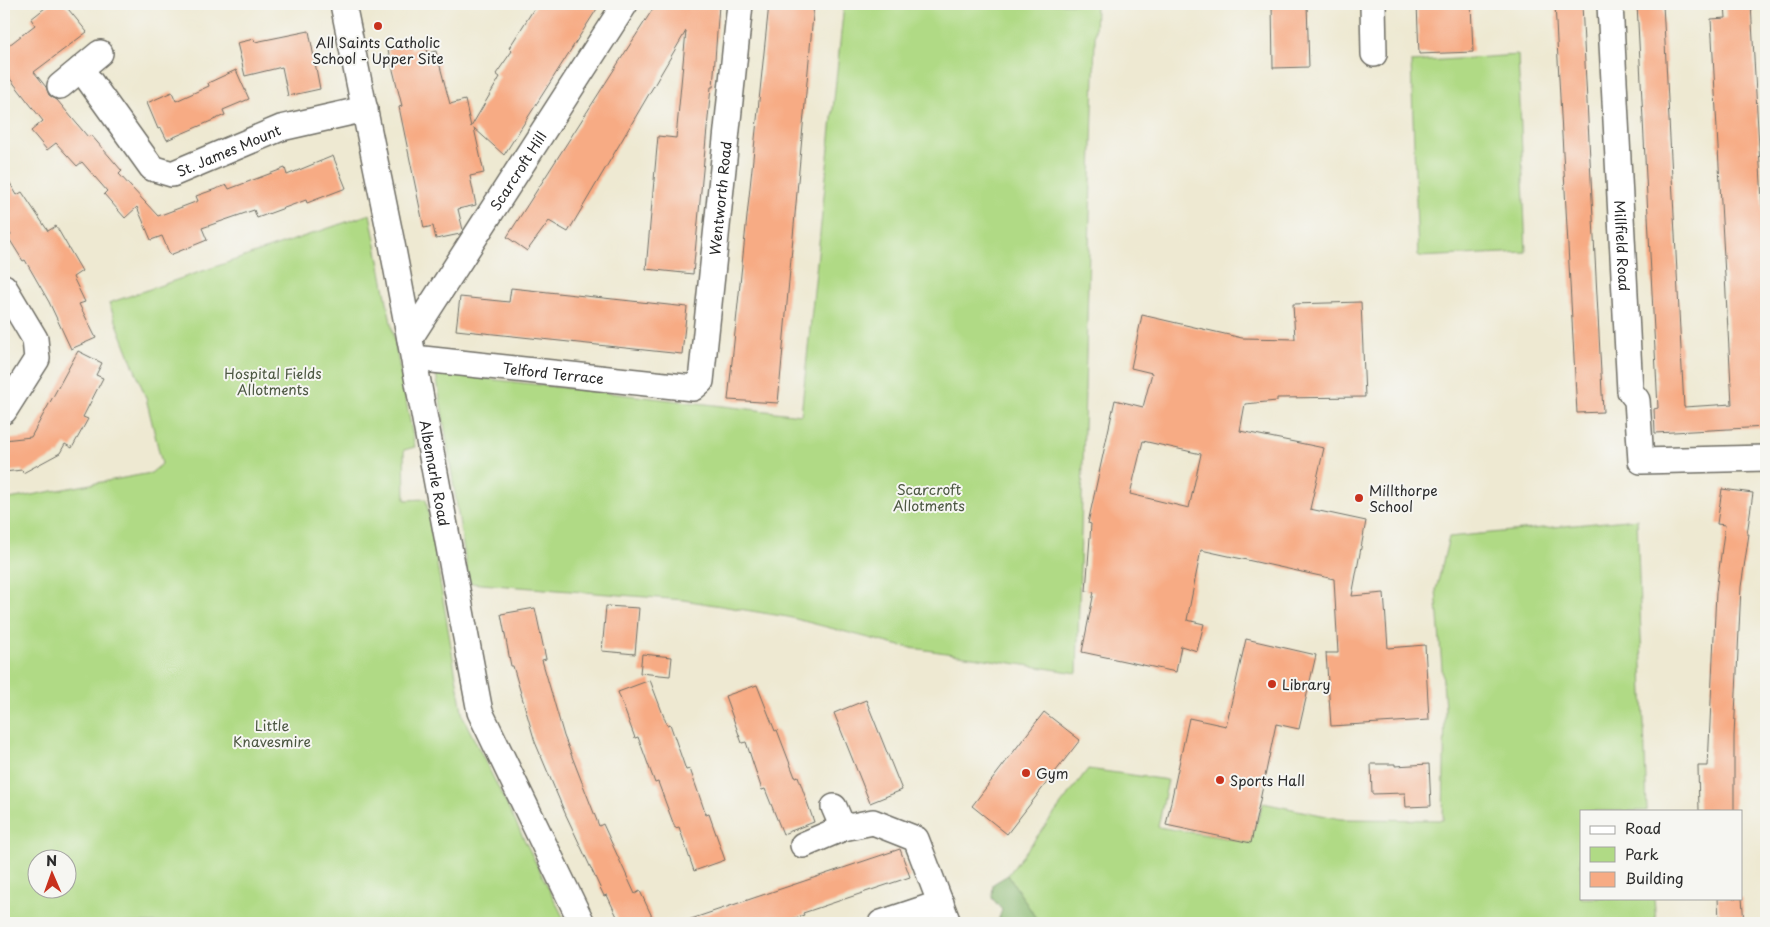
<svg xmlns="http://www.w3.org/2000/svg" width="1770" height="927" viewBox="0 0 1770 927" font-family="'Playpen Sans',sans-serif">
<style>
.green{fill:#b0da85;stroke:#6e8258;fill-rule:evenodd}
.forest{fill:#8cba72;stroke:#5c724e}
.building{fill:#f7ab84;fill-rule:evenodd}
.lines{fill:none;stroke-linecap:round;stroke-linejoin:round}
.minor-casing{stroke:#6f6e65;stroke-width:28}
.minor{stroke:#fff;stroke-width:25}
.poi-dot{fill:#c8321e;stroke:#f6f6f2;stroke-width:2}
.labels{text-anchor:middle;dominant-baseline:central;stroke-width:4;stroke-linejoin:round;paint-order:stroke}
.poi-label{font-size:14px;fill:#2b2b2b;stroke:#f6f6f2;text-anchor:start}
.street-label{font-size:14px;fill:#2b2b2b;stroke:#f6f6f2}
.park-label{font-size:14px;fill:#4c5742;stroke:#f6f6f2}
</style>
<rect width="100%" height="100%" fill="#f6f6f2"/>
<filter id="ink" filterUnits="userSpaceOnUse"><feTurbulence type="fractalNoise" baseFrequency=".02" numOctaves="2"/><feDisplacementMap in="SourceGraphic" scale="10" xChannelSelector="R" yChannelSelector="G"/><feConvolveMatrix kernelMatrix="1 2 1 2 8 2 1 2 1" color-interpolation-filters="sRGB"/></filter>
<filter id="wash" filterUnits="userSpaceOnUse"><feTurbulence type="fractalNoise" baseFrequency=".0096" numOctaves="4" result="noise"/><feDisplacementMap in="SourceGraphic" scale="20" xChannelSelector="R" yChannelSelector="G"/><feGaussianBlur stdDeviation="1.12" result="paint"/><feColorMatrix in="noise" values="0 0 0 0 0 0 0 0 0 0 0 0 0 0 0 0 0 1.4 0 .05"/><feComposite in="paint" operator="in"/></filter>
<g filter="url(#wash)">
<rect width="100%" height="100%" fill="#eee9d2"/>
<g class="green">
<polygon points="844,4 1096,4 1077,673 900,646 788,617 684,600 469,583 436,373 801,415"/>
<polygon points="1518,55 1526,252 1418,257 1411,62"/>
<path d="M370,214L415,447L404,450L405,500L426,499L463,717L566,923H4V500L151,473L162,464L146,398L109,303ZM38,860H68V890H38Z"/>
<polygon points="1637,519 1647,811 1581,811 1581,898 1654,898 1656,923 1039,923 1008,875 1088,769 1168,780 1158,827 1250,842 1263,803 1341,819 1443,820 1445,708 1436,590 1449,537"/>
</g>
<polygon class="forest" points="1008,875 1039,923 997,923 1002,910 992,898 993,884"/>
<g id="blocks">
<g class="building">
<polygon points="50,4 64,4 87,32 34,72 46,87 49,95 57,100 88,137 91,135 122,171 119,174 158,216 198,201 196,196 227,185 229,189 285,168 287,175 333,156 346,188 307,203 306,200 257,218 254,210 202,228 207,240 170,255 162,236 151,240 137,207 125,218 104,194 107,191 82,162 77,166 56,143 47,150 31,131 43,121 4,71 4,49 35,25 31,19"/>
<polygon points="537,4 600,4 504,155 474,128 484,173 470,176 476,205 458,209 463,230 460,234 436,239 433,226 424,228 399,107 402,106 388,50 410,44 411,49 426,46 428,53 436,51 450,104 465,100 471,127 500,77 496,74 512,51 509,48"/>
<polygon points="656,4 719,5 713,87 711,87 693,274 646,269 658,136 676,138 686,31 568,232 549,221 527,251 507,237"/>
<polygon points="769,4 814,4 778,403 728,400"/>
<polygon points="1272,4 1307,4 1309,67 1273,68"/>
<polygon points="1417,4 1471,4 1473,52 1419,54"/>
<polygon points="1555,4 1582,4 1603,412 1577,413"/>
<polygon points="1637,4 1663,4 1684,407 1732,404 1711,19 1726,18 1725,4 1751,4 1766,272 1766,427 1655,433 1654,409 1658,408"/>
<polygon points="309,31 320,89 288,96 282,67 245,76 237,43 254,39 255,42"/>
<polygon points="236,70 249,99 223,110 225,115 167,140 161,128 158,129 147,103 172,92 176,101 209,86 208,83"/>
<polygon points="4,173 17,195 22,192 48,231 56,226 82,271 73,277 85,302 79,304 96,338 71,349 49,302 25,260 23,261 8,237 11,235 4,223"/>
<polygon points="511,288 687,307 682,354 456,330 460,297 509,302"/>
<path d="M1361,302L1365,397L1277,398V401L1245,404L1240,431L1324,448L1310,509L1366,521L1352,596L1384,593L1388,648L1425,645L1429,720L1331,726L1326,653H1338L1334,579L1201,550L1187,620L1204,624L1197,651L1181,646L1176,672L1082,652L1094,592L1086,591L1091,524L1088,523L1115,400L1143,407L1152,373L1131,368L1142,315L1242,338L1295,339L1293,304ZM1143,441L1201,454L1189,508L1130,494Z"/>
<polygon points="78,351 102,363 96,375 103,378 83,417 88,419 72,448 65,444 60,453 23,473 22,470 4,472 4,440 31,437"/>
<polygon points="1722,489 1753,493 1747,534 1749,534 1741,587 1734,736 1734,811 1699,811 1698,766 1708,766 1716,592 1725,525 1717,524"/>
<polygon points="606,606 639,608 635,654 602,651"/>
<polygon points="535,608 546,659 542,660 564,736 599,826 603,824 635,894 640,891 655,923 620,923 607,895 604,896 565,813 535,742 513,666 511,666 501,614"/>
<polygon points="1246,639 1316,655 1299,729 1276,724 1251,843 1166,825 1189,718 1226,726"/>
<polygon points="642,654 672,657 670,676 640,673"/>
<polygon points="650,680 667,725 670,724 686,770 690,769 706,815 709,814 725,860 694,871 679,827 675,828 658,782 655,783 638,737 635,738 618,692"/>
<polygon points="757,685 775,731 777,730 795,777 798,776 814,822 783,834 765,789 762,790 746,742 742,743 725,696"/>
<polygon points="866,700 902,790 870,803 834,713"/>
<polygon points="1044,712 1080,740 1007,834 972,806"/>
<polygon points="1371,764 1395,764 1395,766 1429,764 1431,806 1406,807 1405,793 1372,794"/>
<polygon points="900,849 910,877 803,913 804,915 779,923 689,923 688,920"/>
<polygon points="1718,898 1742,898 1744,923 1719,923"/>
</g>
</g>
</g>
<g filter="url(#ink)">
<use href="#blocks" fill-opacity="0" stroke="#6f6e65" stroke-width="1"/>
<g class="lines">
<g class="minor-casing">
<g id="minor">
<path id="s1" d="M343,4L392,244L480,712L582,923"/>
<polyline points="1373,4 1374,54"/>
<path id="s2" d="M1610,4L1630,391L1637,400L1641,461L1766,458"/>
<path id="s3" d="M81,69L152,168L172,174L281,128L365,109"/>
<polyline points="60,86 100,53"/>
<polyline points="4,287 35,339 37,359 4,411"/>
<path id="s4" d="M410,338L625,4"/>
<path id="s5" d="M414,358L693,388L701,381L740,4"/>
<polyline points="834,807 843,828"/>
<polyline points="803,845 843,828 873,822 916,839 948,923"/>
<polyline points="881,923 941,903"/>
</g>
</g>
<use href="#minor" class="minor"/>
</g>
</g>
<g class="poi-dot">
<circle cx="378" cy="26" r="5"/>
<circle cx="1359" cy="498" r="5"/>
<circle cx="1272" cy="684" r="5"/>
<circle cx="1026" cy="773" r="5"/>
<circle cx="1220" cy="780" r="5"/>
</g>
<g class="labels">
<g class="poi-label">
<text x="378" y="42" text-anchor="middle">All Saints Catholic<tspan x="378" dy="16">School - Upper Site</tspan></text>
<text x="1369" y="490">Millthorpe<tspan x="1369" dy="16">School</tspan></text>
<text x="1282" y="684">Library</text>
<text x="1036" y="773">Gym</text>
<text x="1230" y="780">Sports Hall</text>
</g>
<g class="street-label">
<text stroke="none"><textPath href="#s3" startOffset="204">St. James Mount</textPath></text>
<text stroke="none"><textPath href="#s4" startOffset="199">Scarcroft Hill</textPath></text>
<text stroke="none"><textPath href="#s5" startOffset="475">Wentworth Road</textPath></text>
<text stroke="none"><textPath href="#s2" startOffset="242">Millfield Road</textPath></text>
<text stroke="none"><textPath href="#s5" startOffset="140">Telford Terrace</textPath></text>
<text stroke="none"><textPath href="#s1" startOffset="478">Albemarle Road</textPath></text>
</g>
<g class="park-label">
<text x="273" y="373">Hospital Fields<tspan x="273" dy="16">Allotments</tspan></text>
<text x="929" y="489">Scarcroft<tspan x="929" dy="16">Allotments</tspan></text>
<text x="272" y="725">Little<tspan x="272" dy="16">Knavesmire</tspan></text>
</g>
</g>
<rect width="1770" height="927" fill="none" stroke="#f6f6f2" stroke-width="20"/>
<rect x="1580" y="810" width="162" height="90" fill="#f6f6f2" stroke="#a5a5a2"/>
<rect x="1590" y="826" width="25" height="8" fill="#ffffff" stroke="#a5a5a2"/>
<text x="1625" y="834" font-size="15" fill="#2b2b2b">Road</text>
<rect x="1590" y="847" width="25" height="15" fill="#b0da85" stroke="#a5a5a2"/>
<text x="1625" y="860" font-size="15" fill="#2b2b2b">Park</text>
<rect x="1590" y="872" width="25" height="15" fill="#f7ab84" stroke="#a5a5a2"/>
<text x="1625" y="884" font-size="15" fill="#2b2b2b">Building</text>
<g transform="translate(52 874) rotate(358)"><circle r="24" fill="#f6f6f2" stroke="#a5a5a2"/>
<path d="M0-4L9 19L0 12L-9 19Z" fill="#c8321e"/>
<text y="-8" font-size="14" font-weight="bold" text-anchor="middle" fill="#2b2b2b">N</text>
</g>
</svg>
